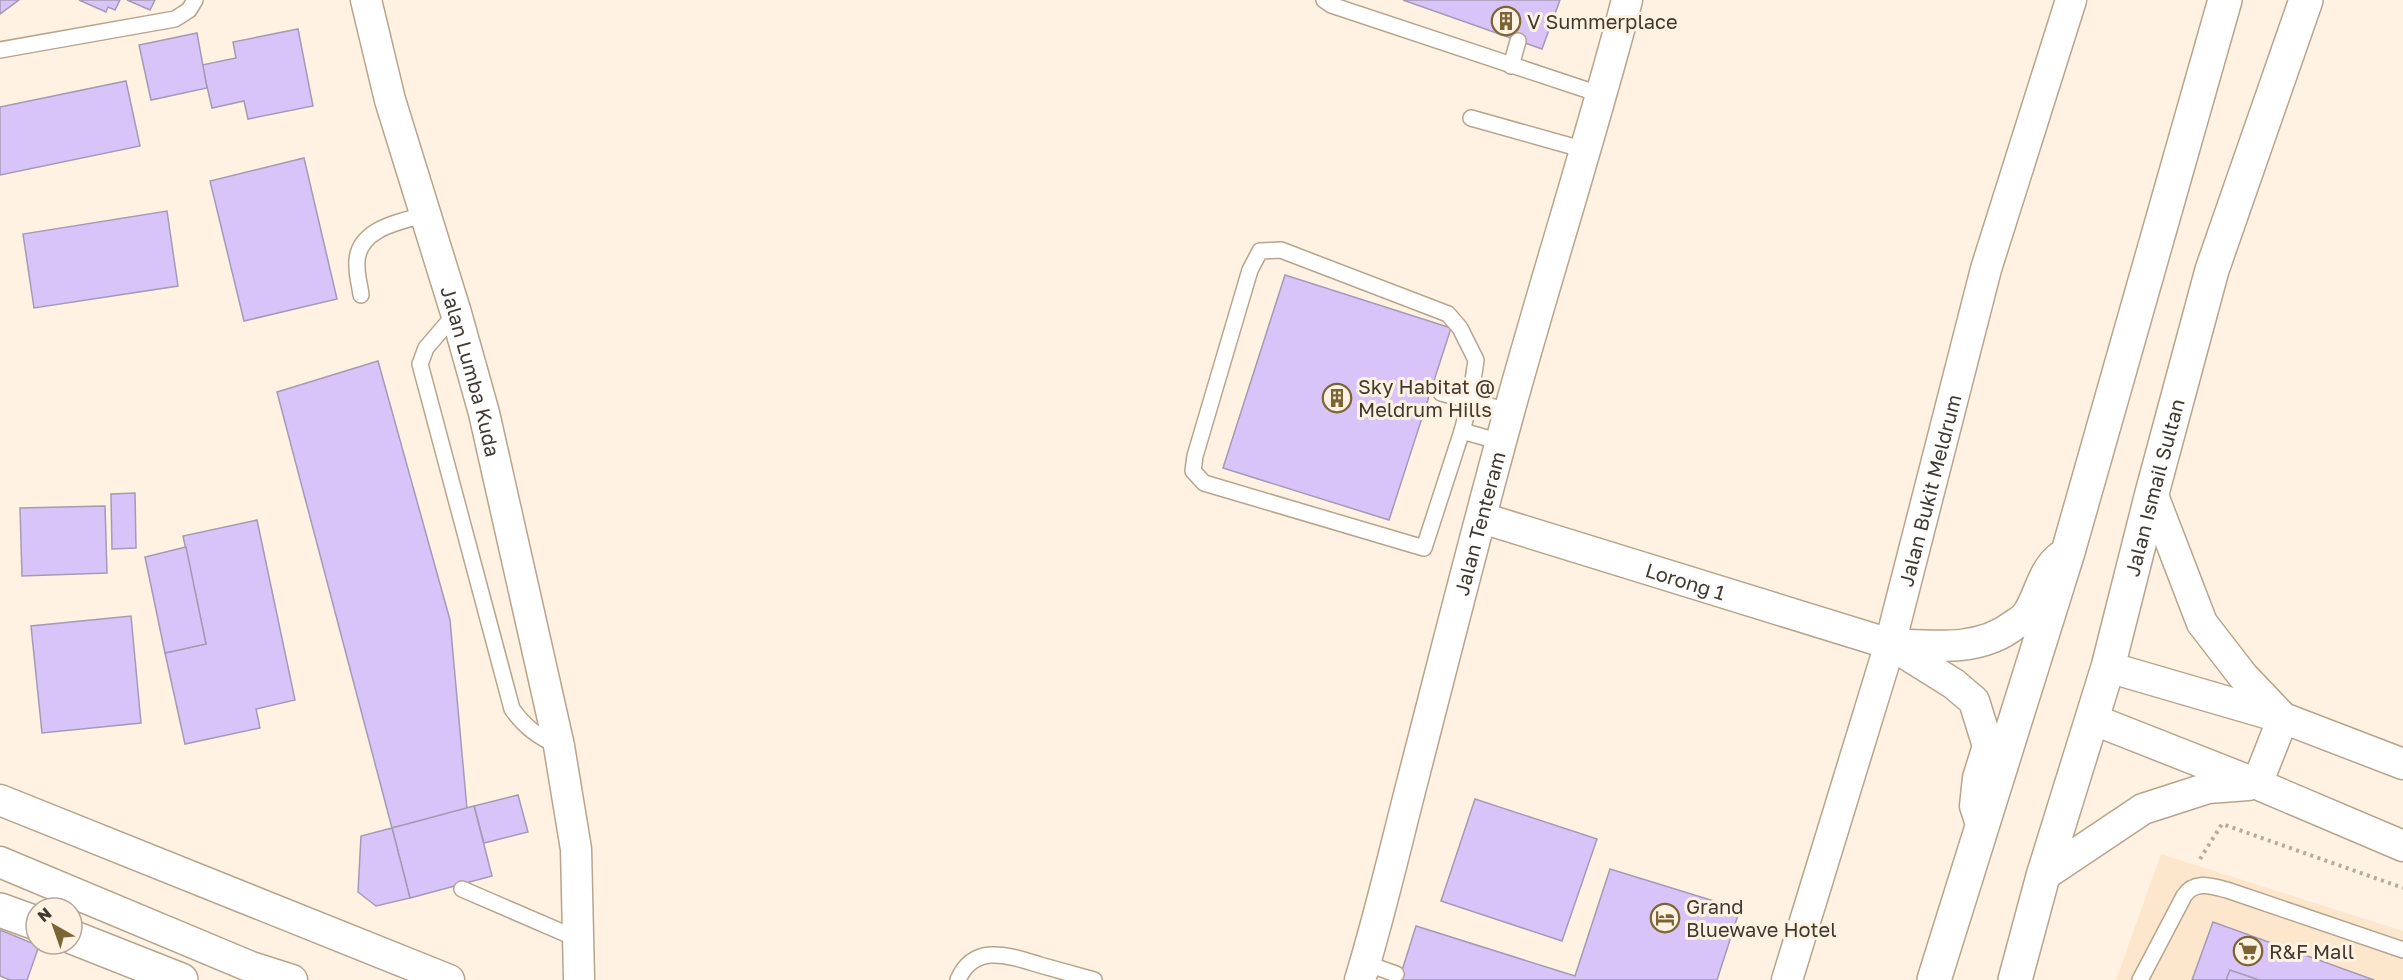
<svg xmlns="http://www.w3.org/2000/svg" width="2403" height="980" viewBox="0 0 2403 980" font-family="'Golos Text',sans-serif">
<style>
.built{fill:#fce7cd}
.building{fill:#d9c4f9;stroke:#a59ab6;stroke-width:1.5}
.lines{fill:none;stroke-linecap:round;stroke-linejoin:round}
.lane-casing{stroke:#b8a48c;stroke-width:18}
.street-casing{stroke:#b8a48c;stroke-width:33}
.primary-casing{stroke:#b8a48c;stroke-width:36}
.highway-casing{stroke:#b8a48c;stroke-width:36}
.path{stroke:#b5aa9c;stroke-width:4;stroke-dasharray:3 4.5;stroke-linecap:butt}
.lane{stroke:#fff;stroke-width:15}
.street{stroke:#fff;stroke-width:30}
.primary{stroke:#fff;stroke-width:33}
.highway{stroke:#fff;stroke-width:33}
.labels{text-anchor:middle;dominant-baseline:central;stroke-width:6;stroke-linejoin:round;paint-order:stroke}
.poi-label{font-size:20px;fill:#41392f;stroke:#fff2e2;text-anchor:start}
.street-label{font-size:20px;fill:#41392f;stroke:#fff2e2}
</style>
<rect width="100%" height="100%" fill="#fff2e2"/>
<polygon class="built" points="2161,854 2403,931 2403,980 2116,980"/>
<g class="building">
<polygon points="0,0 19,0 0,14"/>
<polygon points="79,0 120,0 115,10 108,7 106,12"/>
<polygon points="127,0 155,0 150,10"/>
<polygon points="1403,0 1560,0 1542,49"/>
<polygon points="298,29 313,106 248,119 244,101 212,108 202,65 236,58 233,42"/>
<polygon points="197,33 207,88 151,100 139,45"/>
<polygon points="126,81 140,146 0,175 0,107"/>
<polygon points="304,158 337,299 244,321 210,181"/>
<polygon points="167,211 178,286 34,308 23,234"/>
<polygon points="1285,275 1451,328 1389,520 1223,468"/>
<polygon points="378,361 450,620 467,809 392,828 277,392"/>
<polygon points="135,493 136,548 112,549 111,494"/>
<polygon points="105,506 107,573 22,576 20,508"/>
<polygon points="257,520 295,700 256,709 260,728 185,744 165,653 206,644 183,536"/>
<polygon points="186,547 206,644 165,653 145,557"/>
<polygon points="131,616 141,723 42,733 31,626"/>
<polygon points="518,795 528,832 484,843 474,806"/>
<polygon points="1475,799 1597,839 1562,941 1441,901"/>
<polygon points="474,806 492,876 410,898 392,828"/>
<polygon points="392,828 410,898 376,906 358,892 361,836"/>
<polygon points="1610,869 1740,909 1717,980 1399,980 1416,926 1575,976"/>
<polygon points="2213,922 2374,980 2192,980"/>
<polygon points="0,930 39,946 27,980 10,980 0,976"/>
<polygon points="2230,970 2259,980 2226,980"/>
</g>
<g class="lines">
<g class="lane-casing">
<g id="lane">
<polyline points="1324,0 1331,5 1602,95"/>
<polyline points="0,50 175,19 189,10 195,0"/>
<polyline points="1511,66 1518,41"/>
<polyline points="1471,118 1585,150"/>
<polygon points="1281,250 1448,314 1460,328 1476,360 1470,401 1462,431 1424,548 1204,483 1193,471 1195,456 1250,270 1260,251"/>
<path d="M361,295C360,286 357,277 357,267C354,230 397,222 425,215"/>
<path d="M456,313L426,348L420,364L512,709C525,727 538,737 559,746"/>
<polyline points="1441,393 1509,411"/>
<polyline points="1462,431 1501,442"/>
<polyline points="462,889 578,939"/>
<polyline points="1365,963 1396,974"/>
<path d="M958,980C974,942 1010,956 1040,965C1058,970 1076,975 1094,980"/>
<path d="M2140,980L2184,896C2195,880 2211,886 2227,890L2403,950"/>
</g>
</g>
<g class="street-casing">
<g id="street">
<path id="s1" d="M366,0L390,100L456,313L484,413L559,746L576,849L579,978"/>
<polyline points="2152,493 2202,623 2243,676 2283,718"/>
<path id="s2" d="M1482,518L1890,644L1954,684L1974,701L1988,746L1978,778L1975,806L1981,824"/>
<path d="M1893,644C1933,646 1980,652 2014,625C2019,622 2025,618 2028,613C2039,596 2043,570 2060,557"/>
<polyline points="2108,667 2283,718 2403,764"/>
<polyline points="2092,719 2257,784 2403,846"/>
<polyline points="2257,784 2283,718"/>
<polyline points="0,800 449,980"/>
<polyline points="0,862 251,967 292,980"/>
<polyline points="2043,876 2143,809 2208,788 2248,785"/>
<path id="s3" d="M1360,980C1380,915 1395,849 1412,783C1444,659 1475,535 1509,412C1547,274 1591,138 1627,0"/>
<path id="s4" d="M1787,980L1890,644L1986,269L2071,0"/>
</g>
</g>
<g class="primary-casing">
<g id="primary">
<polyline points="1934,980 2068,552 2225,0"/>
<path id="s5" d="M2015,980L2043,876L2108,667L2152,493L2212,270L2306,0"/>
</g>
</g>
<g class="highway-casing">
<g id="highway">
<polyline points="0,910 36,923"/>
<polyline points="72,937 181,980"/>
</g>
</g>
<polyline class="path" points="2200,859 2222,824 2403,888"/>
<use href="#lane" class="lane"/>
<use href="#street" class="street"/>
<use href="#primary" class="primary"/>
<use href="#highway" class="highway"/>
</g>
<defs>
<g id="building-ring" transform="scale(1.5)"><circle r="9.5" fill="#fff2e2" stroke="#7c6535" stroke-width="1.5"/><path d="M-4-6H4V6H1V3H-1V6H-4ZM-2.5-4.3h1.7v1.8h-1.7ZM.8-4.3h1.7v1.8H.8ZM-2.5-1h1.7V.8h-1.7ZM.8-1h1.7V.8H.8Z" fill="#7c6535"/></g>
<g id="hotel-ring" transform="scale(1.5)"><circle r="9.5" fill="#fff2e2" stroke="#7c6535" stroke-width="1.5"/><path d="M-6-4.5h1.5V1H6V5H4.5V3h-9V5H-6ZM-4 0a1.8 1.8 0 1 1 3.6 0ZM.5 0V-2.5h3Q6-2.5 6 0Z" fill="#7c6535"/></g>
<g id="supermarket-ring" transform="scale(1.5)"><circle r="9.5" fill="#fff2e2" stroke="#7c6535" stroke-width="1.5"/><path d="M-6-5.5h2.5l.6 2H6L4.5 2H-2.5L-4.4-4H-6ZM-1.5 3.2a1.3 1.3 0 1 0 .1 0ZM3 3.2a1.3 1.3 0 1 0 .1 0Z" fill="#7c6535"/></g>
</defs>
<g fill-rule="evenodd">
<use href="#building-ring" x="1506" y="21"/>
<use href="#building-ring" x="1337" y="398"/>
<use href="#hotel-ring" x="1665" y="918"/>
<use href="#supermarket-ring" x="2248" y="951"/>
</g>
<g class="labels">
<g class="poi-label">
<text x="1527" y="21">V Summerplace</text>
<text x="1358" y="386">Sky Habitat @<tspan x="1358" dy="23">Meldrum Hills</tspan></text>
<text x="1686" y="906">Grand<tspan x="1686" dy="23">Bluewave Hotel</tspan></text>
<text x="2269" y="951">R&amp;F Mall</text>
</g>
<g class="street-label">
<text stroke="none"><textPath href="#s1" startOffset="386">Jalan Lumba Kuda</textPath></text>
<text stroke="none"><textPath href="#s5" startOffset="512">Jalan Ismail Sultan</textPath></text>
<text stroke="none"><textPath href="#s4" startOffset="510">Jalan Bukit Meldrum</textPath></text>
<text stroke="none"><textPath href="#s3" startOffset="472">Jalan Tenteram</textPath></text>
<text stroke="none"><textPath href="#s2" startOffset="213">Lorong 1</textPath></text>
</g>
</g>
<g transform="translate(54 926) rotate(320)"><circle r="28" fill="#fff2e2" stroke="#b3a89a" stroke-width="1.5"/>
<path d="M0-4.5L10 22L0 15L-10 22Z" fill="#7c6535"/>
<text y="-9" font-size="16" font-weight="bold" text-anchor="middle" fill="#41392f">N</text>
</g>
</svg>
